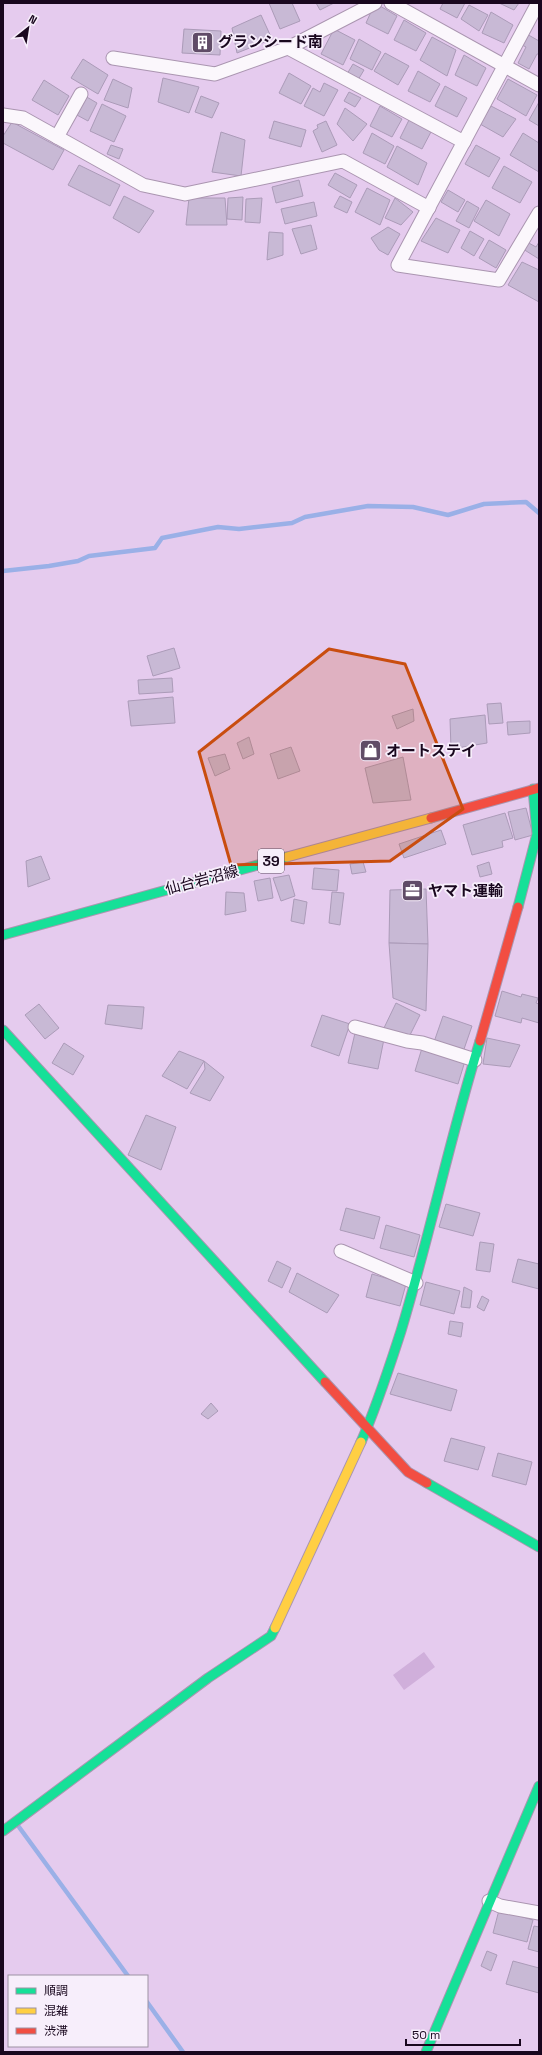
<svg xmlns="http://www.w3.org/2000/svg" width="542" height="2055" viewBox="0 0 542 2055" font-family="'Space Grotesk','Noto Sans JP',sans-serif">
  <style>
    .green { fill: #d0afdb }
    .lines { fill: none; stroke-linecap: round; stroke-linejoin: round }
    .stream { stroke: #9ab0e7; stroke-width: 4.5 }
    .building { fill: #c8b9d5; stroke: #ab9bb8 }
    .street-casing { stroke: #aa95b0; stroke-width: 15 }
    .fast-casing { stroke: #aa95b0; stroke-width: 11 }
    .slow-casing { stroke: #aa95b0; stroke-width: 11 }
    .jam-casing { stroke: #aa95b0; stroke-width: 11 }
    .street { stroke: #fbf7fc; stroke-width: 13 }
    .fast { stroke: #16e098; stroke-width: 9 }
    .slow { stroke: #ffcf43; stroke-width: 9 }
    .jam { stroke: #f24e42; stroke-width: 9 }
    .marked { fill: #c94d0f; fill-opacity: 0.2; stroke: #c94d0f; stroke-width: 3; stroke-linejoin: round }
    .labels { text-anchor: middle; stroke-width: 3.5; stroke-linejoin: round; paint-order: stroke }
    .shield { fill: #f7eefb; stroke: #5c4c60; stroke-width: 1 }
    .shield-label { font-size: 14px; font-weight: bold; fill: #19071e }
    .poi-label { font-size: 15px; font-weight: bold; fill: #19071e; stroke: #f7eefb; text-anchor: start }
    .street-label { font-size: 15px; fill: #19071e; stroke: #f7eefb }
  </style>
  <rect width="100%" height="100%" fill="#e5cbee"/>
  <!-- green -->
  <polygon class="green" points="424,1652 435,1667 404,1690 393,1675"/>
  <g class="lines">
    <!-- stream -->
    <g class="stream">
      <polyline points="3,571 49,566 78,561 89,556 155,548 162,538 218,527 239,529 292,523 305,517 368,506 413,507 448,515 484,504 526,502 539,513"/>
      <polyline points="19,1827 128,1976"/>
      <polyline points="147,2002 183,2052"/>
    </g>
  </g>
  <!-- building -->
  <g class="building">
    <polygon points="269,3 292,3 300,21 280,29"/>
    <polygon points="316,3 334,3 320,10"/>
    <polygon points="375,3 397,16 388,34 366,23"/>
    <polygon points="443,3 465,3 457,18 440,9"/>
    <polygon points="499,3 519,3 514,10"/>
    <polygon points="469,5 488,15 479,31 461,19"/>
    <polygon points="491,12 513,25 504,43 482,33"/>
    <polygon points="261,15 272,39 237,53 232,28"/>
    <polygon points="404,20 426,33 416,51 394,40"/>
    <polygon points="184,29 221,31 220,55 182,53"/>
    <polygon points="334,29 355,40 343,65 321,54"/>
    <polygon points="525,33 539,41 539,54 537,54 529,69 518,63 526,47 520,44"/>
    <polygon points="432,37 456,50 447,76 420,60"/>
    <polygon points="359,39 381,52 372,70 350,59"/>
    <polygon points="385,53 409,66 398,85 374,71"/>
    <polygon points="464,55 486,68 477,86 455,75"/>
    <polygon points="83,59 108,75 98,94 71,78"/>
    <polygon points="353,64 364,70 358,80 347,74"/>
    <polygon points="418,71 440,84 430,102 408,91"/>
    <polygon points="289,73 311,86 301,104 279,93"/>
    <polygon points="163,78 199,87 189,113 158,102"/>
    <polygon points="113,79 132,88 128,108 104,100"/>
    <polygon points="508,79 537,95 526,116 497,99"/>
    <polygon points="44,80 69,96 58,115 32,100"/>
    <polygon points="324,83 338,90 324,116 304,106 313,88 320,92"/>
    <polygon points="445,86 467,98 457,117 435,106"/>
    <polygon points="349,92 361,98 355,107 344,101"/>
    <polygon points="85,96 97,103 88,121 75,114"/>
    <polygon points="201,96 219,103 212,118 195,112"/>
    <polygon points="539,102 539,126 529,120"/>
    <polygon points="102,104 126,116 114,142 90,131"/>
    <polygon points="380,106 402,119 392,137 370,126"/>
    <polygon points="491,106 516,119 503,137 480,124"/>
    <polygon points="345,108 367,124 353,141 337,124"/>
    <polygon points="410,118 432,130 422,149 400,138"/>
    <polygon points="274,121 306,130 301,147 269,138"/>
    <polygon points="326,121 337,145 322,152 313,131 318,128 317,125"/>
    <polygon points="12,122 64,150 53,170 3,143 3,136"/>
    <polygon points="221,132 245,140 241,176 212,172"/>
    <polygon points="372,133 394,146 385,164 363,153"/>
    <polygon points="523,133 539,143 539,172 510,155"/>
    <polygon points="111,145 123,149 119,159 107,154"/>
    <polygon points="476,145 500,158 489,177 465,164"/>
    <polygon points="397,146 427,163 418,185 387,167"/>
    <polygon points="79,165 120,185 110,206 68,185"/>
    <polygon points="504,166 532,182 520,203 492,188"/>
    <polygon points="335,173 357,185 350,198 328,185"/>
    <polygon points="299,180 303,196 276,203 272,187"/>
    <polygon points="367,188 390,200 380,225 355,212"/>
    <polygon points="448,190 465,200 458,212 441,202"/>
    <polygon points="124,196 154,211 139,233 113,218"/>
    <polygon points="340,196 352,202 347,213 334,207"/>
    <polygon points="243,197 242,220 227,219 228,198"/>
    <polygon points="189,198 225,198 227,225 186,225"/>
    <polygon points="262,198 260,223 245,222 246,199"/>
    <polygon points="395,198 413,212 401,225 385,218"/>
    <polygon points="486,200 510,214 499,236 474,221"/>
    <polygon points="467,201 479,208 469,228 456,221"/>
    <polygon points="314,202 317,216 285,224 281,209"/>
    <polygon points="436,218 460,230 448,253 421,241"/>
    <polygon points="311,225 317,249 301,254 292,229"/>
    <polygon points="388,227 400,234 388,255 379,250 371,238"/>
    <polygon points="470,231 484,239 474,256 461,248"/>
    <polygon points="269,232 283,233 283,255 267,260"/>
    <polygon points="489,240 506,250 496,268 479,258"/>
    <polygon points="527,242 536,247 539,242 539,259 523,249"/>
    <polygon points="522,262 539,270 539,302 508,285"/>
    <polygon points="174,648 180,668 153,676 147,656"/>
    <polygon points="172,678 173,692 139,694 138,680"/>
    <polygon points="173,697 175,723 131,726 128,701"/>
    <polygon points="501,703 503,723 489,724 487,704"/>
    <polygon points="413,709 414,721 397,729 392,716"/>
    <polygon points="485,715 487,743 451,749 450,719"/>
    <polygon points="530,721 530,733 508,735 507,722"/>
    <polygon points="249,737 254,754 243,759 237,743"/>
    <polygon points="291,747 300,771 278,779 270,754"/>
    <polygon points="225,754 230,769 215,776 208,758"/>
    <polygon points="403,757 411,800 373,803 365,768"/>
    <polygon points="526,808 533,835 515,840 508,812"/>
    <polygon points="505,813 513,838 502,841 503,847 472,855 463,825"/>
    <polygon points="441,830 446,844 404,858 399,844"/>
    <polygon points="41,856 50,879 28,887 26,861"/>
    <polygon points="363,862 366,872 352,874 350,864"/>
    <polygon points="489,862 492,874 480,877 477,866"/>
    <polygon points="314,868 339,870 337,891 312,889"/>
    <polygon points="289,875 295,896 281,901 273,878"/>
    <polygon points="270,878 273,898 258,901 254,881"/>
    <polygon points="426,889 428,944 389,943 390,890"/>
    <polygon points="226,892 244,893 246,911 225,915"/>
    <polygon points="332,892 344,893 340,925 329,923"/>
    <polygon points="294,899 307,902 304,924 291,921"/>
    <polygon points="389,943 428,944 426,1011 393,998"/>
    <polygon points="502,991 521,997 522,994 538,998 536,1003 539,1004 539,1023 522,1018 521,1023 495,1016"/>
    <polygon points="396,1003 420,1015 407,1041 383,1030"/>
    <polygon points="39,1004 59,1028 45,1039 25,1015"/>
    <polygon points="108,1005 144,1007 142,1029 105,1024"/>
    <polygon points="322,1015 350,1024 339,1056 311,1046"/>
    <polygon points="443,1016 472,1026 463,1052 434,1042"/>
    <polygon points="355,1033 384,1039 378,1069 348,1063"/>
    <polygon points="487,1038 520,1045 510,1067 483,1064"/>
    <polygon points="64,1043 84,1056 73,1075 52,1063"/>
    <polygon points="422,1048 465,1061 458,1084 415,1071"/>
    <polygon points="179,1051 204,1061 187,1089 162,1076"/>
    <polygon points="204,1061 224,1077 210,1101 190,1093 205,1069"/>
    <polygon points="146,1115 176,1127 161,1170 128,1155"/>
    <polygon points="446,1204 480,1213 473,1236 439,1227"/>
    <polygon points="346,1208 380,1217 374,1239 340,1230"/>
    <polygon points="386,1225 420,1235 414,1257 380,1248"/>
    <polygon points="480,1242 494,1244 490,1272 476,1270"/>
    <polygon points="518,1259 539,1264 539,1289 512,1282"/>
    <polygon points="277,1261 291,1268 282,1288 268,1281"/>
    <polygon points="297,1273 339,1295 327,1313 289,1292"/>
    <polygon points="372,1274 406,1284 400,1306 366,1297"/>
    <polygon points="426,1282 460,1291 454,1314 420,1305"/>
    <polygon points="464,1287 472,1291 470,1308 461,1307"/>
    <polygon points="482,1296 489,1300 484,1311 477,1307"/>
    <polygon points="450,1321 463,1323 461,1337 448,1334"/>
    <polygon points="398,1373 457,1390 451,1411 390,1394"/>
    <polygon points="211,1403 218,1411 208,1419 201,1414"/>
    <polygon points="451,1438 485,1447 478,1470 444,1461"/>
    <polygon points="498,1453 532,1462 526,1485 492,1476"/>
    <polygon points="499,1910 533,1920 527,1942 493,1933"/>
    <polygon points="534,1926 539,1927 539,1952 528,1949"/>
    <polygon points="487,1951 497,1955 491,1971 481,1966"/>
    <polygon points="513,1961 539,1968 539,1993 506,1984"/>
  </g>
  <g class="lines">
    <defs>
      <g id="street">
        <polyline points="391,3 539,85"/>
        <polyline points="538,3 398,265 499,280 539,213"/>
        <polyline points="288,48 464,142"/>
        <polyline points="113,58 215,74 288,48 375,3"/>
        <polyline points="3,115 23,118 143,185 185,194 343,161 429,208"/>
        <polyline points="57,137 81,94"/>
        <polyline points="355,1027 407,1041 422,1043 475,1060"/>
        <polyline points="341,1251 416,1283"/>
        <polyline points="489,1901 500,1906 539,1913"/>
      </g>
      <g id="fast">
        <polyline points="518,907 537,834 533,789"/>
        <polyline points="3,935 287,857"/>
        <polyline points="3,1030 325,1382"/>
        <path d="M361 1442C377 1406 389 1368 401 1331 430 1235 450 1137 480 1041"/>
        <polyline points="427,1483 539,1547"/>
        <polyline points="3,1831 208,1678 271,1636 275,1628"/>
        <polyline points="426,2052 539,1786"/>
      </g>
      <g id="slow">
        <polyline points="287,857 431,818"/>
        <polyline points="275,1628 361,1442"/>
      </g>
      <g id="jam">
        <polyline points="431,818 539,788"/>
        <polyline points="480,1041 518,907"/>
        <polyline points="325,1382 408,1472 427,1483"/>
      </g>
    </defs>
    <!-- street casing -->
    <use href="#street" class="street-casing"/>
    <!-- fast casing -->
    <use href="#fast" class="fast-casing"/>
    <!-- slow casing -->
    <use href="#slow" class="slow-casing"/>
    <!-- jam casing -->
    <use href="#jam" class="jam-casing"/>
    <!-- street -->
    <use href="#street" class="street"/>
    <!-- fast -->
    <use href="#fast" class="fast"/>
    <!-- slow -->
    <use href="#slow" class="slow"/>
    <!-- jam -->
    <use href="#jam" class="jam"/>
  </g>
  <!-- marked area -->
  <path class="marked" d="M329 649 405 664 463 809 390 861 231 865 199 752Z"/>
  <!-- icons -->
  <defs>
    <symbol id="building-square" viewBox="-11 -11 22 22"><rect x="-9" y="-9" width="18" height="18" rx="4" fill="#604c67" stroke="#f7eefb"/><path d="M-4-6H4V6H1V3H-1V6H-4ZM-2.5-4.3h1.7v1.8h-1.7ZM.8-4.3h1.7v1.8H.8ZM-2.5-1h1.7V.8h-1.7ZM.8-1h1.7V.8H.8Z" fill="#fff"/></symbol>
    <symbol id="shop-square" viewBox="-11 -11 22 22"><rect x="-9" y="-9" width="18" height="18" rx="4" fill="#604c67" stroke="#f7eefb"/><path d="M-5-2.5h2.3a2.7 3.5 0 0 1 5.4 0H5L5.5 6h-11ZM-1.5-2.5h3a1.5 2.3 0 0 0-3 0Z" fill="#fff"/></symbol>
    <symbol id="office-square" viewBox="-11 -11 22 22"><rect x="-9" y="-9" width="18" height="18" rx="4" fill="#604c67" stroke="#f7eefb"/><path d="M-6-3h4V-5.5h4V-3h4V5H-6ZM-1-4.5V-3h2v-1.5ZM-6 0V1H6V0Z" fill="#fff"/></symbol>
  </defs>
  <g fill-rule="evenodd">
    <use href="#building-square" x="190" y="30" width="25" height="25"/>
    <use href="#shop-square" x="358" y="738" width="25" height="25"/>
    <use href="#office-square" x="400" y="878" width="25" height="25"/>
  </g>
  <g class="labels">
    <!-- shield labels -->
    <rect class="shield" x="258" y="849" width="26" height="24" rx="3"/>
    <g class="shield-label">
      <text x="271" y="866">39</text>
    </g>
    <!-- poi labels -->
    <g class="poi-label">
      <text x="218" y="47">グランシード南</text>
      <text x="386" y="756">オートステイ</text>
      <text x="428" y="896">ヤマト運輸</text>
    </g>
    <!-- street labels -->
    <g class="street-label">
      <text transform="translate(202 880) rotate(-15)" y="5">仙台岩沼線</text>
    </g>
  </g>
  <!-- border -->
  <rect width="542" height="2055" fill="none" stroke="#19071e" stroke-width="8"/>
  <!-- legend -->
  <rect x="8" y="1975" width="140" height="72" fill="#f7eefb" stroke="#9e92a3"/>
  <rect x="16" y="1988" width="20" height="6" fill="#16e098" stroke="#9e92a3"/>
  <text x="44" y="1995" font-size="12" fill="#19071e">順調</text>
  <rect x="16" y="2008" width="20" height="6" fill="#ffcf43" stroke="#9e92a3"/>
  <text x="44" y="2015" font-size="12" fill="#19071e">混雑</text>
  <rect x="16" y="2028" width="20" height="6" fill="#f24e42" stroke="#9e92a3"/>
  <text x="44" y="2035" font-size="12" fill="#19071e">渋滞</text>
  <!-- north arrow -->
  <g transform="translate(28 28) rotate(30)" stroke="#f7eefb" stroke-width="3" paint-order="stroke">
  <path d="M0-3L7 15L0 10L-7 15Z" fill="#19071e"/>
  <text y="-6" font-size="11" font-weight="bold" text-anchor="middle" fill="#19071e">N</text>
  </g>
  <!-- scale -->
  <path d="M406 2039v6h114v-6" fill="none" stroke="#19071e" stroke-width="2"/>
  <text x="412" y="2039" font-size="12" fill="#19071e" stroke="#f7eefb" stroke-width="3" paint-order="stroke">50 m</text>
</svg>
